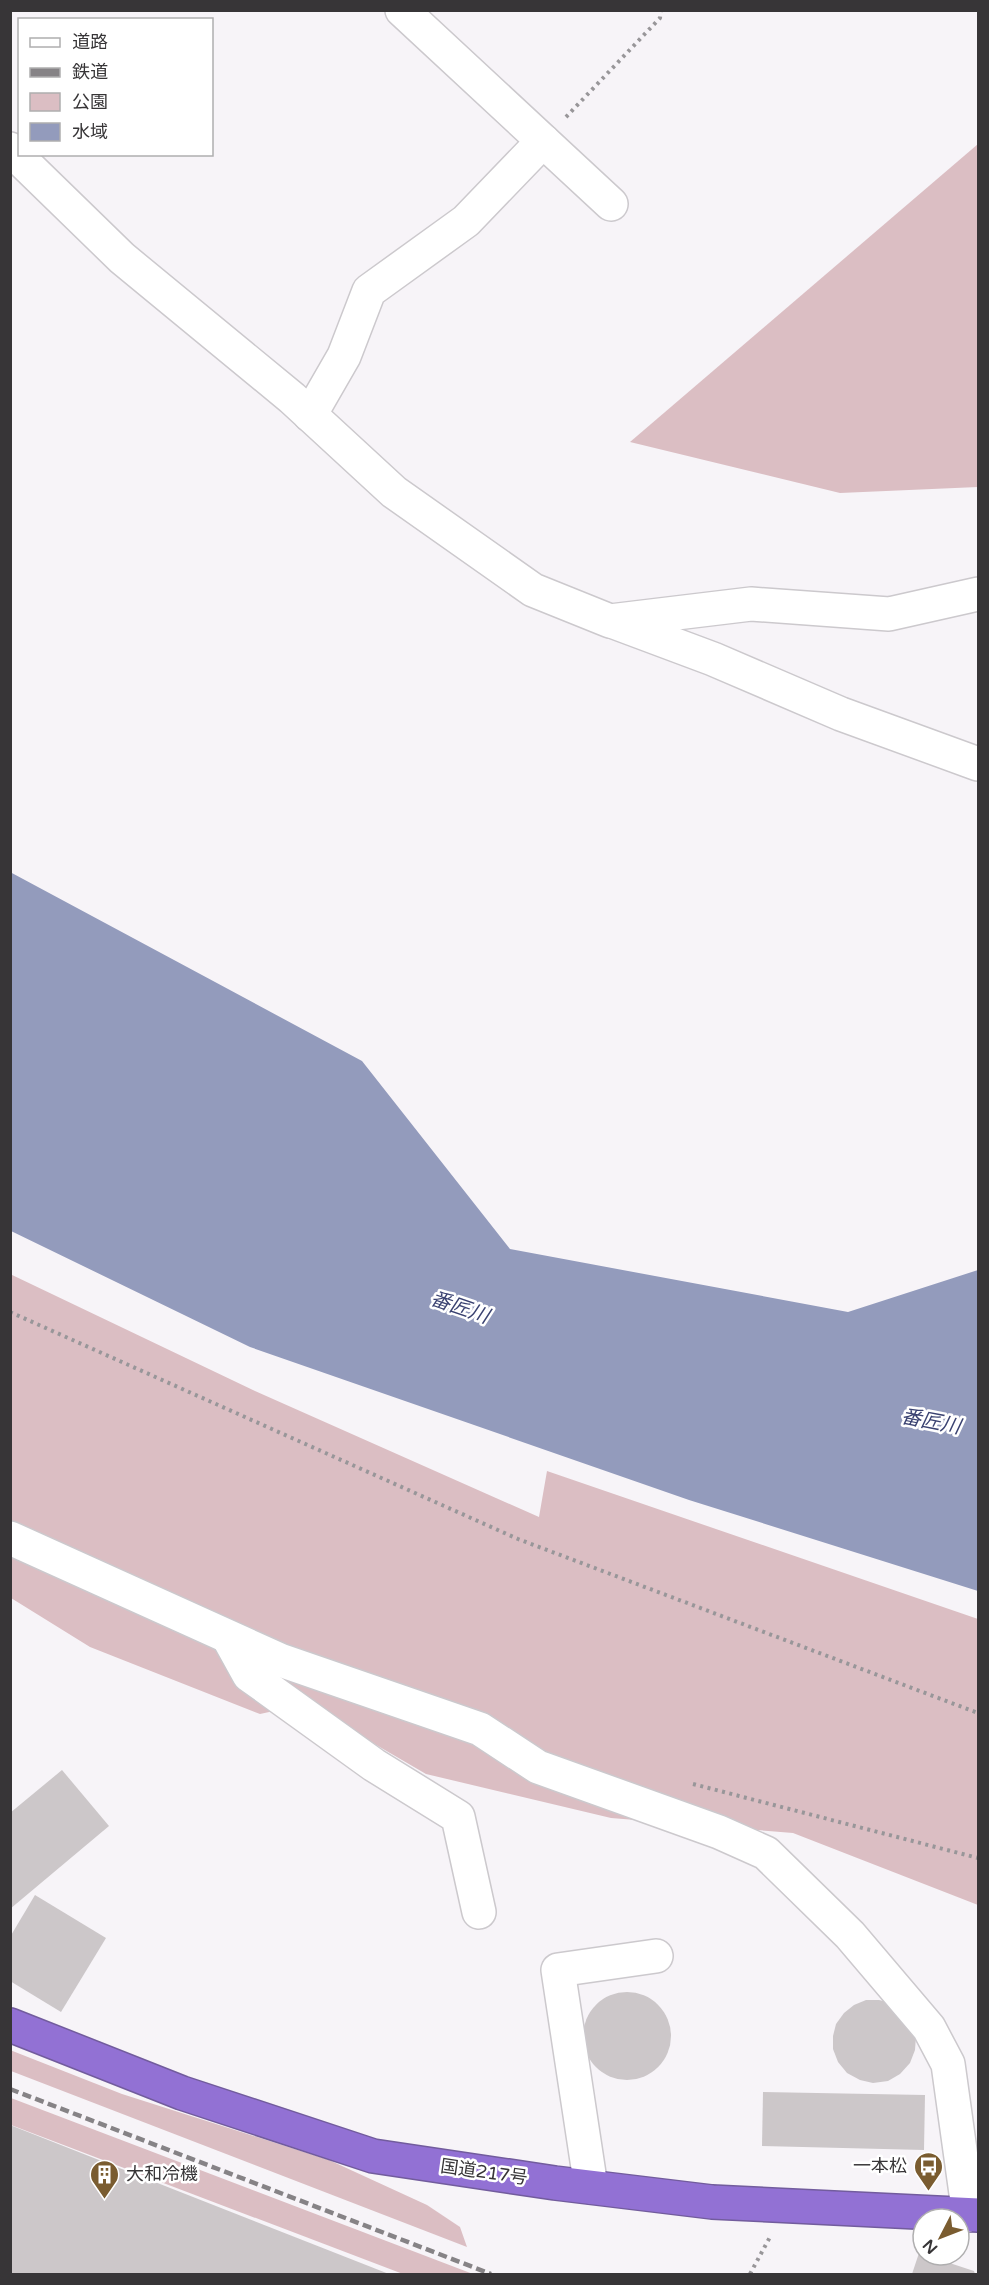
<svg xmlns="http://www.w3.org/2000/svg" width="989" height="2285" viewBox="0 0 989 2285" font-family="'Varela Round','Noto Sans JP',sans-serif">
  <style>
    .green { fill: #dbbec3 }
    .water { fill: #939bbc }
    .building { fill: #ccc7c9 }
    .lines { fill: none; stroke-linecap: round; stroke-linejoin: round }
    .minor-casing { stroke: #ccc9cd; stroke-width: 36 }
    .highway-casing { stroke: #725c9d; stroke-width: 36 }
    .path { stroke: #989699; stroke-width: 4; stroke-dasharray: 3 4.5; stroke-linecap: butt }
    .minor { stroke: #fff; stroke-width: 33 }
    .highway { stroke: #9271d4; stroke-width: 33 }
    .rail { stroke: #868386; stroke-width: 4.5; stroke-dasharray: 9 4.5; stroke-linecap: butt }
    .labels { text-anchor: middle; stroke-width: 5; stroke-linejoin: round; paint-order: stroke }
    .poi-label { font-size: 18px; fill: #373537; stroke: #fff; text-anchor: end }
    .street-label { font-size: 18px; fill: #373537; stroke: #fff }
    .water-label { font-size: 20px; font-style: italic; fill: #3a4271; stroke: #fff }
  </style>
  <rect width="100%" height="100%" fill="#f7f4f8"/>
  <!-- green -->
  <g class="green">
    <polygon points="978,144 978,487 840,493 630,442"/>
    <polygon points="10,1274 255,1391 539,1517 547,1471 978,1619 978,1905 793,1833 611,1818 426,1774 306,1704 260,1714 90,1647 11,1598"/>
    <polygon points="10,2050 122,2094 329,2160 427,2205 460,2227 467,2247 11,2071"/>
    <polygon points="10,2098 11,2098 473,2274 403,2274 11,2125"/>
  </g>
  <!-- water -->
  <polygon class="water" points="10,872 362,1061 510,1249 848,1312 978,1270 978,1591 689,1500 250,1347 11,1231"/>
  <!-- building -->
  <g class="building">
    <polygon points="62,1770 109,1826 10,1909 10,1813"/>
    <polygon points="35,1895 106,1938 61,2012 10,1981 10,1937"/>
    <circle cx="627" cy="2036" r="44"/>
    <polygon points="866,2000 879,2000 892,2003 916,2036 915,2050 910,2063 900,2074 888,2081 873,2083 860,2080 847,2073 838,2062 833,2049 833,2036 836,2024 844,2013 854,2005"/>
    <polygon points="763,2092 925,2095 924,2150 762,2146"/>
    <polygon points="10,2125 389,2274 10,2274"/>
    <polygon points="919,2253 974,2271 975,2274 912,2274"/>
  </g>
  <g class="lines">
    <defs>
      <g id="minor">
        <polyline points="402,10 611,204"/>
        <polyline points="10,149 122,258 292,398 394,492 533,590 610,621 751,604 889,614 978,594"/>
        <polyline points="310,415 344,356 369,291 466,221 543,141"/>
        <polyline points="614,622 713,659 841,714 978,764"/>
        <polyline points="10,1538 280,1660 480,1729 538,1767 719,1832 766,1853 850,1935 929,2028 948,2064 969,2215"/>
        <polyline points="228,1637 249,1675 374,1765 458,1817 479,1912"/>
        <polyline points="591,2187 558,1970 656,1956"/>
      </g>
      <polyline id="highway" points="10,2025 182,2093 373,2156 555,2183 712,2202 978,2215"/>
    </defs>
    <!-- minor casing -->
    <use href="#minor" class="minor-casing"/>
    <!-- highway casing -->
    <use href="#highway" class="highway-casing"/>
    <!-- path -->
    <g class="path">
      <polyline points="566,117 660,18 661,10"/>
      <polyline points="10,1312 518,1539 978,1713"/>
      <polyline points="693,1784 978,1858"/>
      <polyline points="750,2274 770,2237"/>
    </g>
    <!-- minor -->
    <use href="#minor" class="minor"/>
    <!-- highway -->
    <use href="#highway" class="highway"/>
    <!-- rail -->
    <polyline class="rail" points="10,2089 491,2274"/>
  </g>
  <!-- icons -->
  <defs>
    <symbol id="bus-pin" viewBox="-11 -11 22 30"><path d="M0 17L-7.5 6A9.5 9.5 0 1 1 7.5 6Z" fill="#7a5c30" stroke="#fff"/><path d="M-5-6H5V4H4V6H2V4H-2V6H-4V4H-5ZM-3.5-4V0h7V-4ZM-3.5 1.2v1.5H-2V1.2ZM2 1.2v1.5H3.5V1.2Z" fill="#fff"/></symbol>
    <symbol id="building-pin" viewBox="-11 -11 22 30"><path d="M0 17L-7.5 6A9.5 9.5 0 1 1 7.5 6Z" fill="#7a5c30" stroke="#fff"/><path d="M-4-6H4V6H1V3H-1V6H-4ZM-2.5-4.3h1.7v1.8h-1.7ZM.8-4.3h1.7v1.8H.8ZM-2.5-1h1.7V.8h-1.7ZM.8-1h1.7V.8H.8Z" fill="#fff"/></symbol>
  </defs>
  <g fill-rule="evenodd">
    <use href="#bus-pin" x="912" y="2150" width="33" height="45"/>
    <use href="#building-pin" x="88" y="2158" width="33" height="45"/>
  </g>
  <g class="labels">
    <!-- poi labels -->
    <g class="poi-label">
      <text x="907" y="2172">一本松</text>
      <text x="126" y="2180" text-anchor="start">大和冷機</text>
    </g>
    <!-- street labels -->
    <g class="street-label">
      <text transform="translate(484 2172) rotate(8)" y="6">国道217号</text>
    </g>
    <!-- water labels -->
    <g class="water-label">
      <text transform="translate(460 1307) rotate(19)" y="7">番匠川</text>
      <text transform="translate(931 1421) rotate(11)" y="7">番匠川</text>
    </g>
  </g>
  <!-- border -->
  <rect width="989" height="2285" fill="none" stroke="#373537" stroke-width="24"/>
  <!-- legend -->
  <rect x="18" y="18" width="195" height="138" fill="#ffffff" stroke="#afaeaf" stroke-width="1.5"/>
  <rect x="30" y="38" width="30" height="9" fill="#ffffff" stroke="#afaeaf" stroke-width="1.5"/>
  <text x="72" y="48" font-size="18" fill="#373537">道路</text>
  <rect x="30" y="68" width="30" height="9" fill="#868386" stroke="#afaeaf" stroke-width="1.5"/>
  <text x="72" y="78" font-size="18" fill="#373537">鉄道</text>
  <rect x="30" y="93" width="30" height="18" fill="#dbbec3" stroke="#afaeaf" stroke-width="1.5"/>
  <text x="72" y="108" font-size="18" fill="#373537">公園</text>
  <rect x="30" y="123" width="30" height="18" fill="#939bbc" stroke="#afaeaf" stroke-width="1.5"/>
  <text x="72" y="138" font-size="18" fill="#373537">水域</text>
  <!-- north arrow -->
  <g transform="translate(941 2237) rotate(228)"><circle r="28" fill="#ffffff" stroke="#afaeaf" stroke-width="1.5"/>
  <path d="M0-4.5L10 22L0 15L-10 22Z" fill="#7a5c30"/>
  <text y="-9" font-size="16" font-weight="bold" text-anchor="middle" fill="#373537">N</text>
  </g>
</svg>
